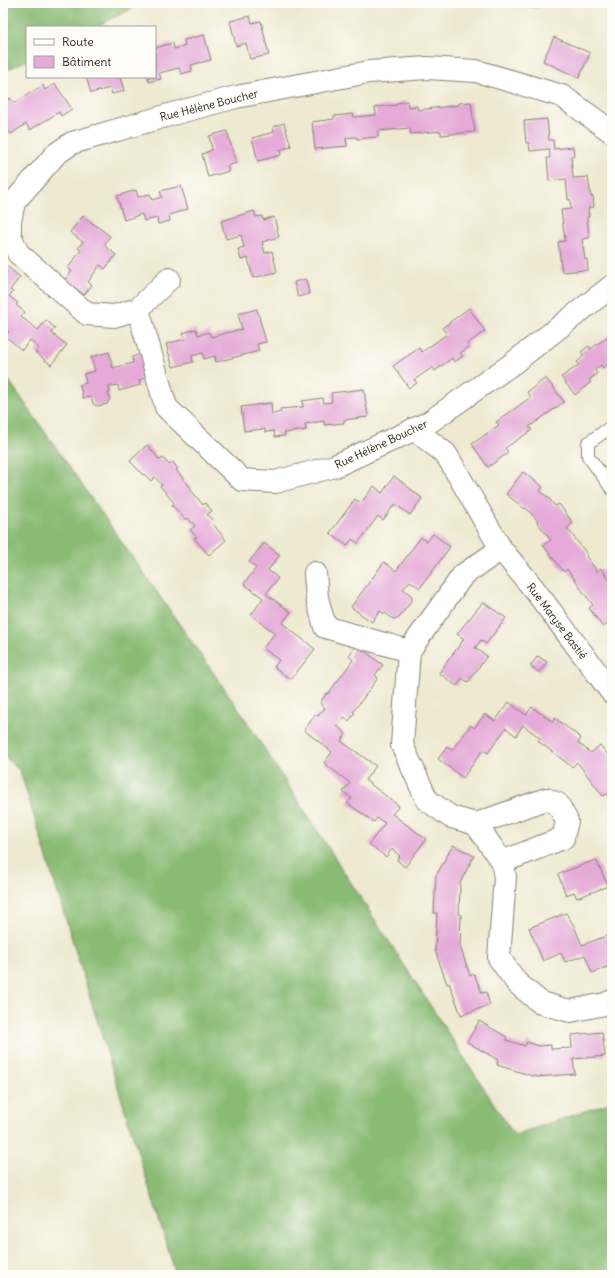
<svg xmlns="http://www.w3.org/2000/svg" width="615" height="1278" viewBox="0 0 615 1278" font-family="Delius,sans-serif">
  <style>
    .forest { fill: #8abb74; stroke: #536c48 }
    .building { fill: #e5aad8 }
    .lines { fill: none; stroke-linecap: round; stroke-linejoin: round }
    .service-casing { stroke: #858276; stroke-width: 14 }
    .minor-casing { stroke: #858276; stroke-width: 24 }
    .service { stroke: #fff; stroke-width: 12 }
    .minor { stroke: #fff; stroke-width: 22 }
    .labels { text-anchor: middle; stroke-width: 4; stroke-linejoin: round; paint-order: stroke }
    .street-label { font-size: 11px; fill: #1c1c1c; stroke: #fdfcf7 }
  </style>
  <rect width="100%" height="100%" fill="#fdfcf7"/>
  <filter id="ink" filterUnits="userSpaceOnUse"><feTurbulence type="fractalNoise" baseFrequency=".025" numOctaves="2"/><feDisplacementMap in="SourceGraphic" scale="8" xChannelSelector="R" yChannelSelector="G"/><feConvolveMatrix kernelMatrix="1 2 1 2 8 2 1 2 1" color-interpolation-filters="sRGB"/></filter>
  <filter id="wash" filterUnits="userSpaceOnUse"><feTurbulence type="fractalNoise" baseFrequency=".012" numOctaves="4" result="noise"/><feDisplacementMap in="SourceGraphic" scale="16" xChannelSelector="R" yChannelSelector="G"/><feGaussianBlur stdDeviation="0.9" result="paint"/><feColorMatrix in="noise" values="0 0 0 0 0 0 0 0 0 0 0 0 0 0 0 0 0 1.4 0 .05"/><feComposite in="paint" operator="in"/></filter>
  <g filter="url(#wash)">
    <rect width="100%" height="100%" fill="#eee9d0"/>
    <!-- forest -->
    <g class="forest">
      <polygon points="3,3 143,3 95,27 27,27 27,60 3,72"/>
      <polygon points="453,3 538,3 538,7"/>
      <polygon points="3,372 240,711 514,1135 612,1102 612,1275 176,1275 20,771 3,755"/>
    </g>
    <g id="blocks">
      <!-- building -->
      <g class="building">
        <polygon points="250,16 252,23 261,21 269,55 250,59 246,43 236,46 230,21"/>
        <polygon points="204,35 211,60 191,65 192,71 181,74 179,68 159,73 161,79 149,82 148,77 155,77 155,48 173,43 174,49 185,46 184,40"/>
        <polygon points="554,37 590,53 579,78 543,61"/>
        <polygon points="86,77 120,77 124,91 112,94 110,88 91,93"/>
        <polygon points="55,84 72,109 61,116 59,112 30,130 26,124 11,134 3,123 3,102 10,98 14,103 43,85 45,90"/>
        <polygon points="407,101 408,107 417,106 418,110 459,105 459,103 471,102 475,132 441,135 441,131 411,134 410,128 378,131 378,137 357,139 356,137 346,138 347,146 315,149 312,122 334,119 334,116 353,114 354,117 376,115 375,107 397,105 397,103"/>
        <polygon points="547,119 549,140 553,140 554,149 573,147 574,156 571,156 573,178 588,177 591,197 593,196 594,207 588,208 589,217 587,217 589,238 582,239 585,260 587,259 588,270 562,272 558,242 565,241 561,210 571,209 570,199 568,200 566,179 549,181 547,158 550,158 549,149 530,151 529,143 526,143 524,121"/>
        <polygon points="284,123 291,146 280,150 281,155 258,161 252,138 274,132 273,127"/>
        <polygon points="227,131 236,163 227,166 229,171 208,177 202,154 212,150 209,136"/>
        <polygon points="181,186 188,209 169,215 170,221 158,224 157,218 144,221 142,214 124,220 117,196 136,190 138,197 150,194 152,200 162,197 160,191"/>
        <polygon points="254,211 256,217 262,216 263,220 274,217 279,237 262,242 265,253 272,251 277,272 253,278 248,258 241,260 238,249 244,247 241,235 226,239 221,221"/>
        <polygon points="83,216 110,236 104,245 116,255 105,269 100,265 88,282 92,285 84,295 65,280 72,271 68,268 81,250 78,248 83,242 70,232"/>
        <polygon points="3,263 20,277 10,290 13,292 9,296 18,303 16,305 25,312 21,317 38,330 46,320 55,328 51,333 67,345 51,365 35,352 39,348 30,340 22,350 5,336 9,332 3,327"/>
        <polygon points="306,279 309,294 298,297 294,282"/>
        <polygon points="469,308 485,331 467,344 469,347 460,353 463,356 454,362 452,358 435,371 433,367 414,380 417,383 409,388 393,366 419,348 422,352 447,334 442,328"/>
        <polygon points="257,309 266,342 257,344 259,351 216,362 215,356 204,359 203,353 192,356 193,362 173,367 166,344 185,339 183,333 196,329 198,335 209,332 211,337 242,329 238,314"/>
        <polygon points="612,333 612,362 603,368 601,365 595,370 597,374 589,380 591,382 575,395 561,377 579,365 577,362 584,356 581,352 589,346 591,349"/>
        <polygon points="109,352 113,368 133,363 132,357 143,353 150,376 139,380 140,385 119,391 118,385 109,387 110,393 108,393 110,399 107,404 97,406 93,404 92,399 90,397 83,398 80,385 86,383 84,374 95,371 91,357"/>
        <polygon points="546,378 564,402 529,427 532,430 505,448 508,453 488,467 472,444 499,425 496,422 531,397 527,392"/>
        <polygon points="364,389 368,417 344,420 344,423 335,424 324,425 324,421 305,424 306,430 284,433 285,436 275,437 274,431 265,432 265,429 244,431 241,407 271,403 272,414 281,412 280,409 303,407 302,401 323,398 324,403 332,402 331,393"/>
        <polygon points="147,445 160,460 163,458 169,465 173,462 178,469 176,470 191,488 190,489 203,505 205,503 212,511 207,515 214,521 212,523 226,540 209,555 194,538 197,537 190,530 195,526 188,518 186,520 172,505 174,503 160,486 162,485 155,477 151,481 144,474 143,475 130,461"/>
        <polygon points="523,472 543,487 540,491 548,497 555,506 559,504 573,523 567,528 588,555 586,556 597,571 601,568 612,584 612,631 607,624 603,627 589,608 593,605 578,585 579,585 567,569 564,572 543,545 551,540 537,522 538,521 526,508 525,509 506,494"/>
        <polygon points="394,476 422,498 410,515 395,504 383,520 378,516 358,543 352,539 347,546 330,533 355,499 361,503 374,486 382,493"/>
        <polygon points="433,534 450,547 420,588 410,581 403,589 411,595 412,600 399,618 393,619 385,613 384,614 380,611 372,622 351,607 384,562 396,571 421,537 427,542"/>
        <polygon points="264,543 280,555 268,570 278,578 266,594 291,612 282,623 315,649 292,678 289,678 274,667 279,660 263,648 275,633 251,615 263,598 244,584 256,568 249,562"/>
        <polygon points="483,602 506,618 486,644 481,640 475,648 487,656 468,682 462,678 457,686 439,673 464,639 457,634"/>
        <polygon points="356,645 383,665 375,675 378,678 353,712 355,713 349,721 344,717 337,726 346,734 341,741 376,766 365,780 399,806 392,814 426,839 405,867 397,860 400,856 392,849 386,857 369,844 385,823 377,818 374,822 347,803 352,798 343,792 350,783 324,763 332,752 304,730 316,714 318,716 325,708 321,705 321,701 327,693 328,694 353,660 349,656"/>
        <polygon points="538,656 547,662 539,672 530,666"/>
        <polygon points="509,702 526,715 532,707 553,722 555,718 581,738 578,743 591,753 600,745 612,760 612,798 610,793 603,796 577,762 572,767 538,741 540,738 523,725 516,736 506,728 488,753 483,750 463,778 438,759 447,747 452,750 471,725 474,728 485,714 495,721"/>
        <polygon points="453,845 474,856 460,883 459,914 461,915 460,946 470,976 474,974 482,993 486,992 490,1005 461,1015 449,983 447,984 435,950 437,913 434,913 436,876"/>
        <polygon points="596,860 608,886 577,898 574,892 566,895 558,874"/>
        <polygon points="566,913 574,926 582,945 612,934 612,965 592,973 585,955 565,962 561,953 543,961 529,928"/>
        <polygon points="479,1021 507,1037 506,1040 525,1046 527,1042 539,1046 551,1045 551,1049 572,1048 571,1035 602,1032 605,1056 573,1059 575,1074 536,1077 497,1065 498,1060 467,1042"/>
      </g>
    </g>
  </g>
  <g filter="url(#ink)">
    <use href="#blocks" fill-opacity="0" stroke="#858276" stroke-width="1"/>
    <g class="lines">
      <defs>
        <polyline id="service" points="612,426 588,443 588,456 612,489"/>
        <g id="minor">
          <polyline points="612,132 562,96 476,71 427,68 369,72 236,97 176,113 72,143 56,154 14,202 10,221 10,235 18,253 87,314 114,316 138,309 166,407 242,480 275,482 335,466 428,423 512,364 612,286"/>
          <polyline points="138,309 169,279"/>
          <polyline points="414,429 446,454 501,549 534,589 612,693"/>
          <polyline points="501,549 463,575 409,651 402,745 427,800 451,817 476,824 502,862 505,877 499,958 517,983 541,1003 570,1011 605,1004 612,1001"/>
          <polyline points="315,573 317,598 325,627 409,651"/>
          <polyline points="476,824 546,799 558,804 567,821 563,838 502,862"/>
        </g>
      </defs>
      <!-- service casing -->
      <use href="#service" class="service-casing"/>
      <!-- minor casing -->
      <use href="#minor" class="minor-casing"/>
      <!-- service -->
      <use href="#service" class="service"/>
      <!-- minor -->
      <use href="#minor" class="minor"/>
    </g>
  </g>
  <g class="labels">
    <!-- street labels -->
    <g class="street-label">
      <text transform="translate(209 105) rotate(-14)" y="4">Rue Hélène Boucher</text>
      <text transform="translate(381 444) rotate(-25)" y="4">Rue Hélène Boucher</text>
      <text transform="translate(557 621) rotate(53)" y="4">Rue Maryse Bastié</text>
    </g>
  </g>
  <!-- margin -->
  <rect width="615" height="1278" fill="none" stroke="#fdfcf7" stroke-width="16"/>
  <!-- legend -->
  <rect x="26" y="26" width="130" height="52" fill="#fdfcf7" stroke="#a3a29f"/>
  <rect x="34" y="39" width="20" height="6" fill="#ffffff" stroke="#a3a29f"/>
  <text x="62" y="46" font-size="12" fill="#1c1c1c">Route</text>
  <rect x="34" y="56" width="20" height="12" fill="#e5aad8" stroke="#a3a29f"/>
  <text x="62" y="66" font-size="12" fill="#1c1c1c">Bâtiment</text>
</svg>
